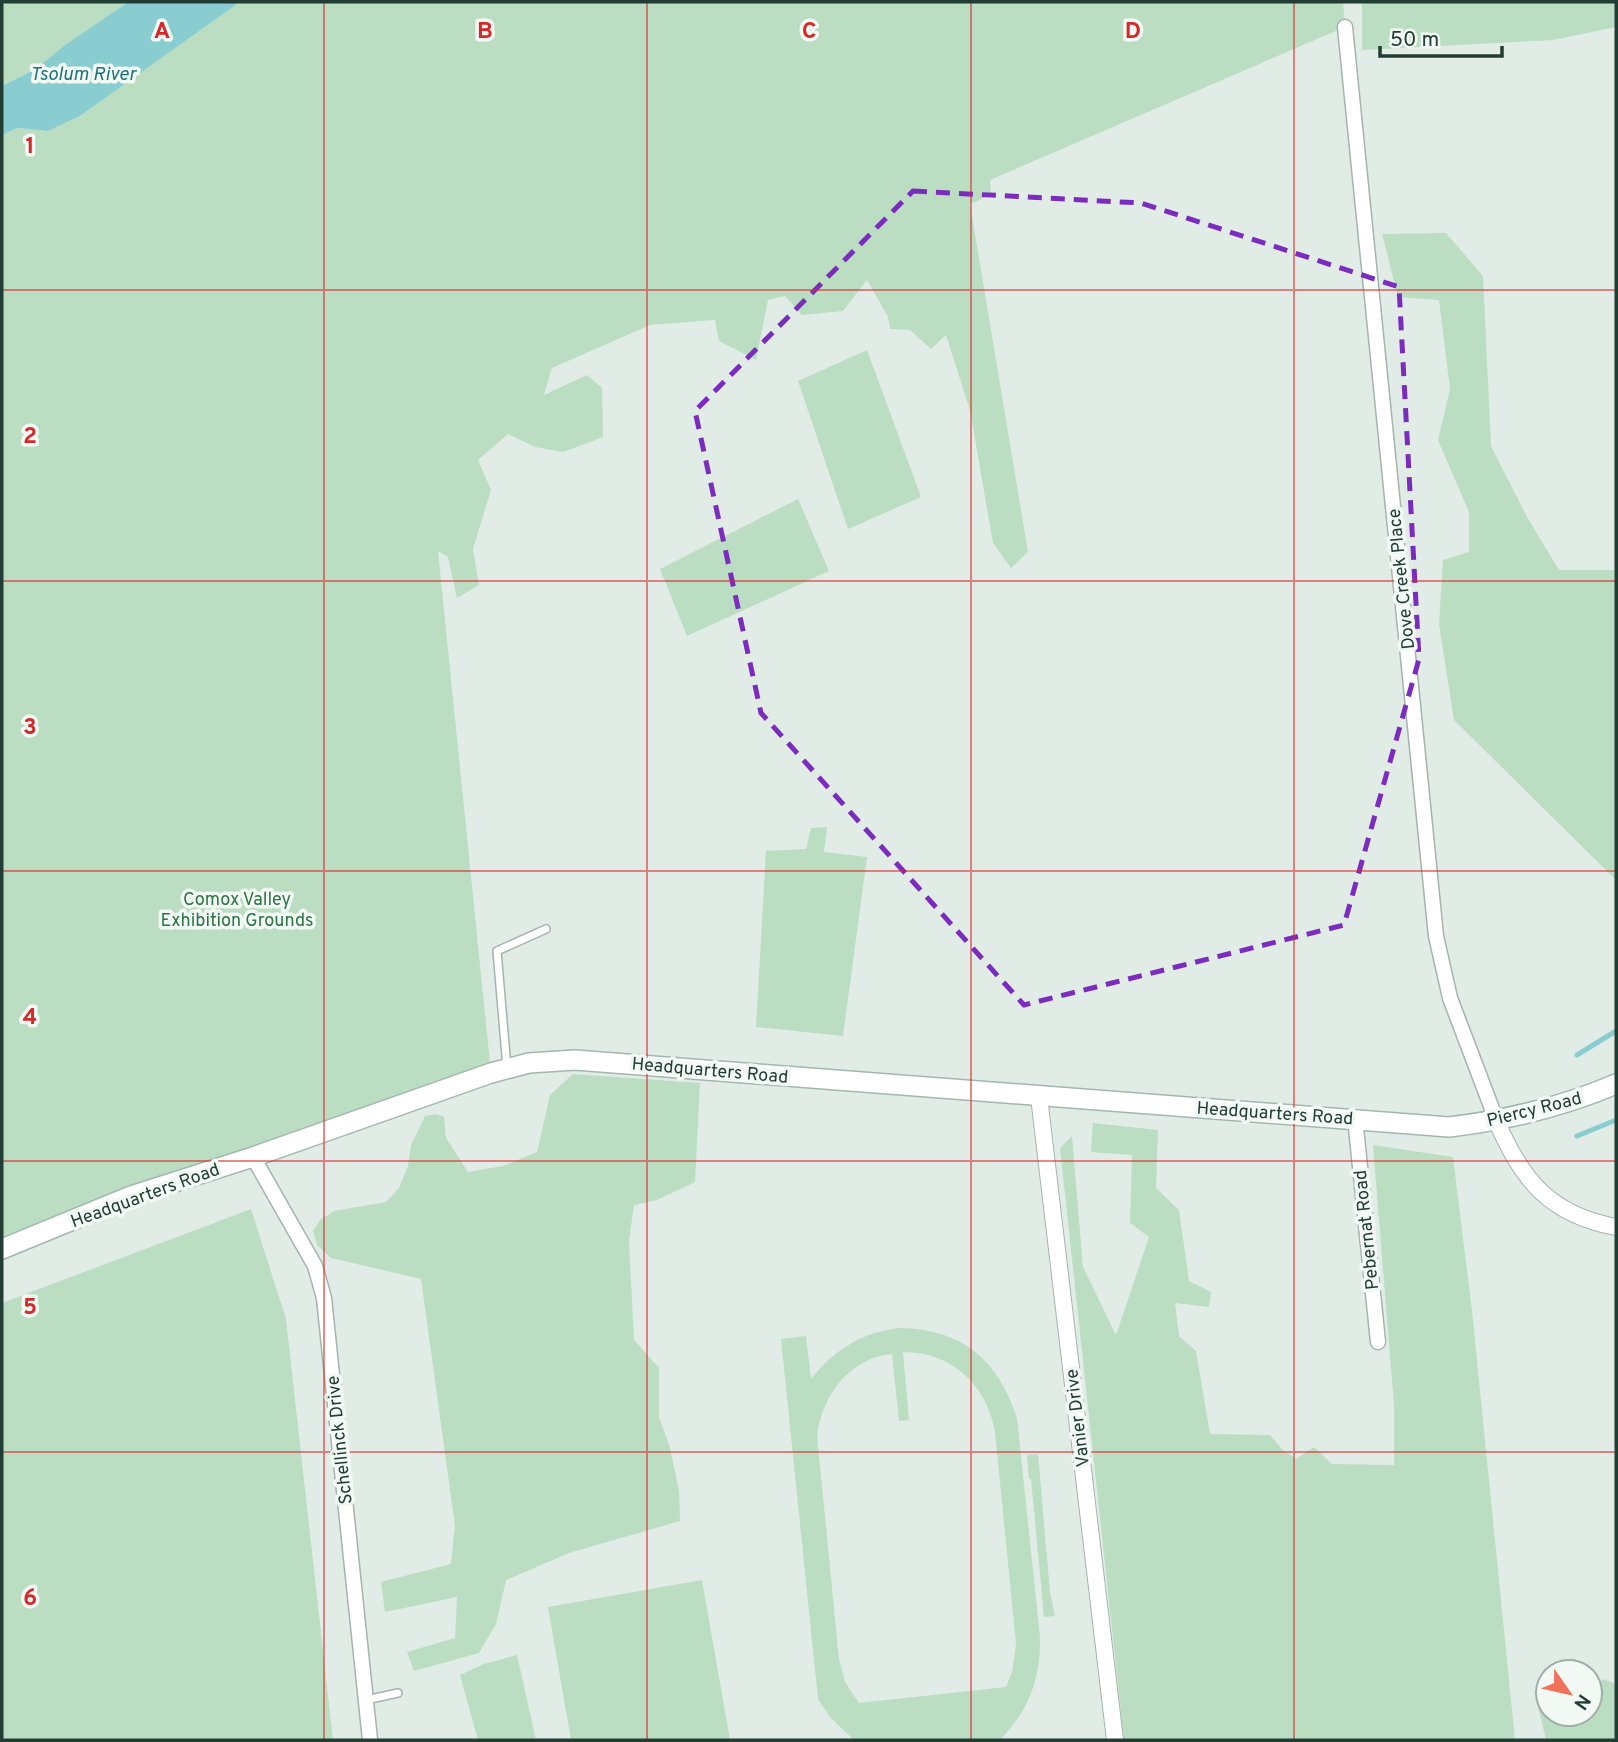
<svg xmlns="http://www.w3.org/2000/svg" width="1618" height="1742" viewBox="0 0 1618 1742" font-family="Overpass,sans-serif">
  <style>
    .green { fill: #bbddc1; fill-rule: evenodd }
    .water { fill: #8acdd1 }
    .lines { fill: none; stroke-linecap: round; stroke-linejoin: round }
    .stream { stroke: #8acdd1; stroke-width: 5 }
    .service-casing { stroke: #a5b4ad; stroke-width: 10 }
    .minor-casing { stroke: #a5b4ad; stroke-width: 17 }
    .tertiary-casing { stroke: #a5b4ad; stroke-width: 18 }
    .secondary-casing { stroke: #a0b8ad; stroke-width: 22 }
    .service { stroke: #fff; stroke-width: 7 }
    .minor { stroke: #fff; stroke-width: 14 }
    .tertiary { stroke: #fff; stroke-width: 16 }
    .secondary { stroke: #fff; stroke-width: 19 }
    .marked { fill: none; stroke: #7b2cbf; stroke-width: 5; stroke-dasharray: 14 9; stroke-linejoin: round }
    .grid { fill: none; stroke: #d62828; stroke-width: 2; stroke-opacity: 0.55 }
    .labels { text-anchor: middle; stroke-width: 7; stroke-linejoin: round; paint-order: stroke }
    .street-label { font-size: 18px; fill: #223d33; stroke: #f2f9f5 }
    .park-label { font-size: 18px; fill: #2c7441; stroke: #f2f9f5 }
    .water-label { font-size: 19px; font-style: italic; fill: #1c7279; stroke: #f2f9f5 }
    .grid-label { font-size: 23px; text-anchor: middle; font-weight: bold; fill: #d62828; stroke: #f2f9f5; stroke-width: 7; stroke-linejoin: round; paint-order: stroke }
  </style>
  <rect width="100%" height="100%" fill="#e2ece7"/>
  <!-- green -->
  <g class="green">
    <polygon points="2,2 128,2 65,45 34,70 2,86"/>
    <polygon points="240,2 1343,2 1345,27 990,180 991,195 970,204 1028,552 1011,568 993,543 970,410 946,335 931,349 910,330 890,329 888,317 867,280 843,311 802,315 785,296 768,300 756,360 719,341 715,320 650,325 552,368 544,395 587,375 602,388 603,437 563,452 535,447 508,434 478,460 491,490 473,549 479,585 457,598 448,557 438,551 491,1073 2,1249 2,135 17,128 48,131 80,116"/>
    <polygon points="1362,2 1616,2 1616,27 1553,40 1362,50"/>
    <polygon points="1446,233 1483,276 1491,446 1527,517 1559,570 1616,570 1616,880 1454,720 1439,624 1443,560 1469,552 1469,512 1438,440 1450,389 1439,300 1398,297 1382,234"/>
    <polygon points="867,350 921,497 848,529 798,381"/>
    <polygon points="798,499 829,571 687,636 660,569"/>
    <polygon points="827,827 824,852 867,857 843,1036 756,1027 766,851 806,849 811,828"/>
    <polygon points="573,1074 700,1083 695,1182 657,1200 634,1205 629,1241 634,1340 659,1368 659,1417 670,1448 679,1491 680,1521 569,1553 506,1580 496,1624 479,1653 414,1671 407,1652 455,1638 457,1597 385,1612 381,1582 451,1564 455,1526 421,1279 331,1258 317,1245 313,1231 320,1220 334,1211 386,1202 399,1188 408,1166 411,1145 425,1116 436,1114 444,1117 446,1138 468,1172 503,1166 537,1152 550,1095"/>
    <polygon points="1093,1123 1158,1130 1156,1188 1179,1210 1189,1281 1211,1292 1209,1307 1175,1303 1179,1336 1196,1351 1210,1434 1270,1435 1282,1449 1296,1459 1314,1447 1332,1464 1394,1465 1394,1406 1373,1145 1453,1157 1472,1311 1515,1740 1124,1740 1060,1148 1072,1136 1083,1267 1116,1335 1149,1237 1130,1223 1132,1155 1091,1152"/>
    <polygon points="251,1209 286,1319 333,1740 2,1740 2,1303"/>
    <path d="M900 1328C963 1329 998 1360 1017 1418L1040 1637C1041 1679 1029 1710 1000 1740H854L830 1717 818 1699 781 1339 806 1336 811 1379C834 1350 862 1332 900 1328ZM903 1352C952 1352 987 1385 995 1432L1016 1644 1012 1672 1006 1687 859 1703 845 1682 839 1659 817 1436C822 1396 849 1358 892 1354L899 1421 909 1420Z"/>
    <polygon points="1038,1454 1050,1592 1055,1616 1044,1617 1031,1479 1029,1479 1027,1455"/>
    <polygon points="702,1580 730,1740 571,1740 548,1607"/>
    <polygon points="517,1655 536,1740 478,1740 460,1675 484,1664"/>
    <polygon points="1603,1679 1616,1684 1616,1740 1546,1740 1538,1706 1548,1705 1548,1714 1590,1714 1590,1699"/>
  </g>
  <!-- water -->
  <polygon class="water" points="128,2 240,2 80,116 48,131 17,128 2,135 2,86 34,70 65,45"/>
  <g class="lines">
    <!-- stream -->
    <g class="stream">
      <polyline points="1577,1055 1616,1031"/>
      <polyline points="1577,1136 1616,1120"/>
    </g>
    <defs>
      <g id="service">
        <polyline points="507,1068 497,951 546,929"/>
        <polyline points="366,1700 398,1693"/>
      </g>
      <g id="minor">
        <polyline points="1345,27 1436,936 1450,998 1497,1122"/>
        <polyline points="1355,1118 1378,1342"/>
        <polyline points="253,1157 315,1266 324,1298 370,1740"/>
      </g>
      <g id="tertiary">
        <polyline points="1039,1097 1115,1740"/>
        <path d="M1497 1122C1522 1181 1551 1215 1616 1227"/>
      </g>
      <path id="secondary" d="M2 1249 131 1196 253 1157 491 1073 529 1063 575 1060 1449 1127C1508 1120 1562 1107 1616 1084"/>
    </defs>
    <!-- service casing -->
    <use href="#service" class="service-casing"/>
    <!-- minor casing -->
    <use href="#minor" class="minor-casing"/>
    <!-- tertiary casing -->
    <use href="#tertiary" class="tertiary-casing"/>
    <!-- secondary casing -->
    <use href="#secondary" class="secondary-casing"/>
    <!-- service -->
    <use href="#service" class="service"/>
    <!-- minor -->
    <use href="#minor" class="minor"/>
    <!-- tertiary -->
    <use href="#tertiary" class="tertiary"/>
    <!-- secondary -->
    <use href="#secondary" class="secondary"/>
  </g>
  <!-- marked area -->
  <path class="marked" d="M913 191 1141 203 1399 287 1419 659 1344 925 1024 1005 761 713 695 411Z"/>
  <!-- grid -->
  <path class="grid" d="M324 2V1740M647 2V1740M971 2V1740M1294 2V1740M2 290H1616M2 581H1616M2 871H1616M2 1161H1616M2 1452H1616"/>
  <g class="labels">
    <!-- street labels -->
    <g class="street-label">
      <text transform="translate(1401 579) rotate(-96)" y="6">Dove Creek Place</text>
      <text transform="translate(710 1070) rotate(5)" y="6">Headquarters Road</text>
      <text transform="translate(1534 1109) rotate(-14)" y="6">Piercy Road</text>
      <text transform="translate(1275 1113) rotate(4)" y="6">Headquarters Road</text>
      <text transform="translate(145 1195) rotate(-20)" y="6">Headquarters Road</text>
      <text transform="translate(1366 1230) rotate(-96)" y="6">Pebernat Road</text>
      <text transform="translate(1077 1418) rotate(-97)" y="6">Vanier Drive</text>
      <text transform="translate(339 1440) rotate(-96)" y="6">Schellinck Drive</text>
    </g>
    <!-- park labels -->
    <g class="park-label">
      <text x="237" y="905">Comox Valley<tspan x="237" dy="21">Exhibition Grounds</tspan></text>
    </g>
    <!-- water labels -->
    <g class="water-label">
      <text x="83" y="80">Tsolum River</text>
    </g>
  </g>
  <g class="grid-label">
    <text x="162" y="38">A</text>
    <text x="485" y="38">B</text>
    <text x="809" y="38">C</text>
    <text x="1133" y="38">D</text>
    <text x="30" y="153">1</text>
    <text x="30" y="443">2</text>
    <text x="30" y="734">3</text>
    <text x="30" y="1024">4</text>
    <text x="30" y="1314">5</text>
    <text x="30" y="1605">6</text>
  </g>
  <!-- border -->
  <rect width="1618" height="1742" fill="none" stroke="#223d33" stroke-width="7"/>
  <!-- north arrow -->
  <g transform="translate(1569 1693) rotate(124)"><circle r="33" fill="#f2f9f5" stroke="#9faea7" stroke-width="2"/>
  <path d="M0-5L12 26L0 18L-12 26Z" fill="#f2715a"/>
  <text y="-10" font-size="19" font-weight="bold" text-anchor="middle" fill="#223d33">N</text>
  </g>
  <!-- scale -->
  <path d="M1380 46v10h122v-10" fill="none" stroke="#223d33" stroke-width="3.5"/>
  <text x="1390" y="46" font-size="21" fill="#223d33" stroke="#f2f9f5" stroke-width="5" paint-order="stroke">50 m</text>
</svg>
